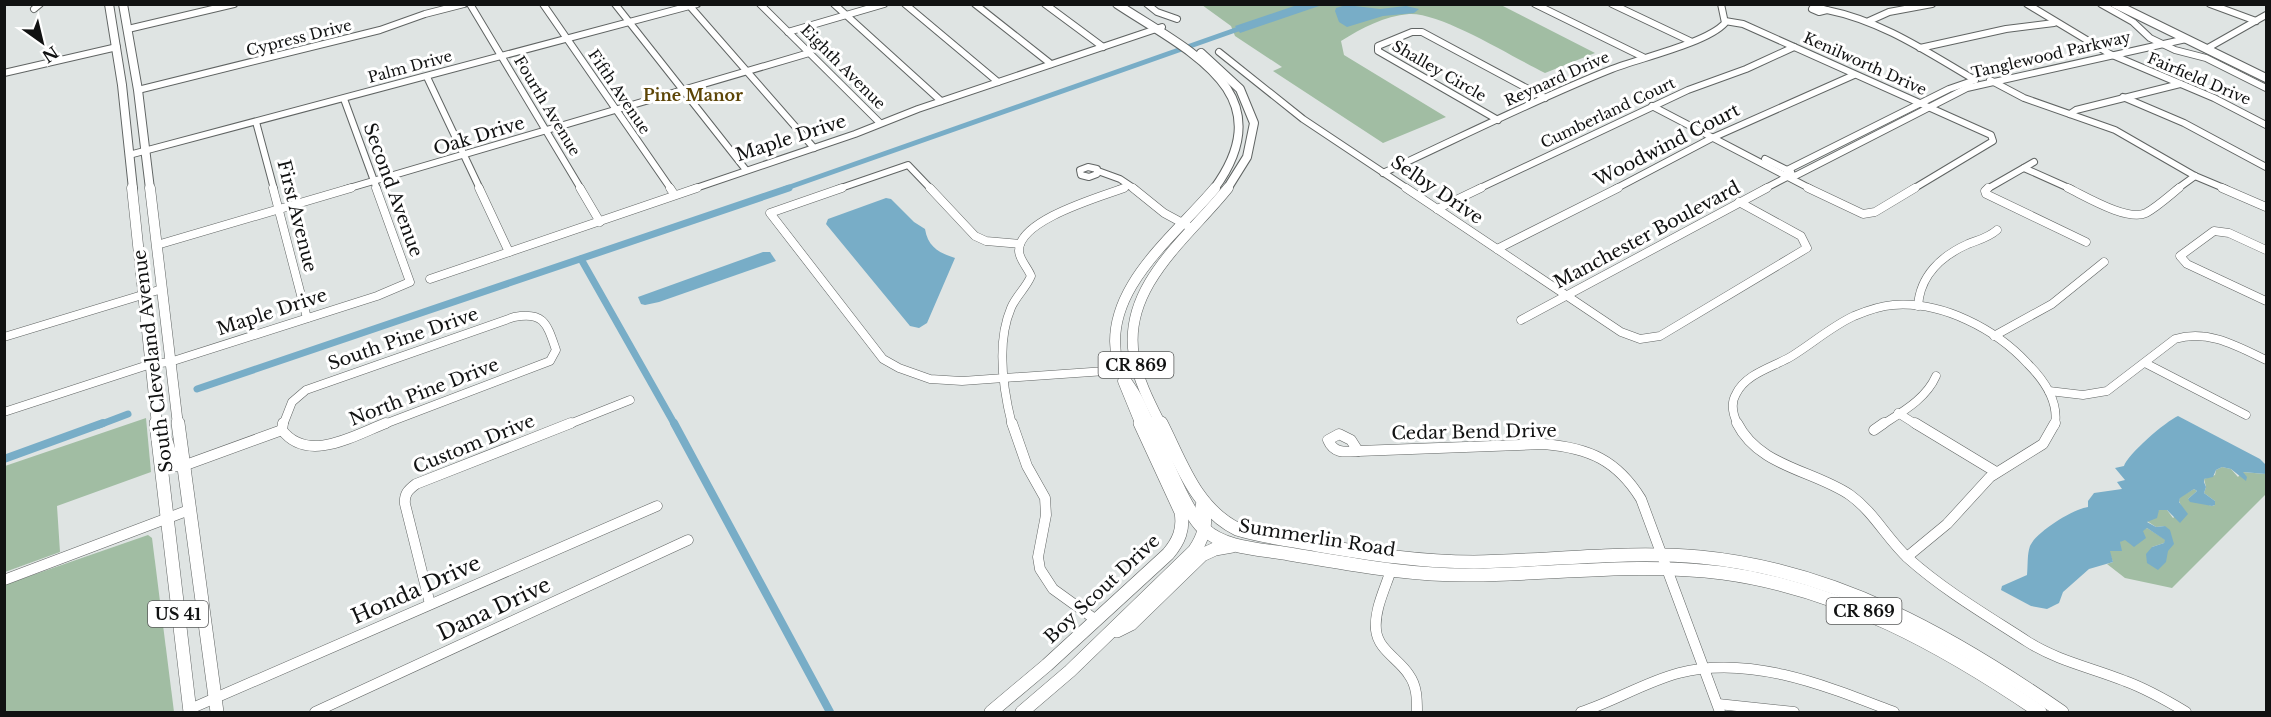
<svg xmlns="http://www.w3.org/2000/svg" width="2271" height="717" viewBox="0 0 2271 717" font-family="'Libre Baskerville',serif">
  <style>
    .green { fill: #a1bda3 }
    .water { fill: #78adc7 }
    .lines { fill: none; stroke-linecap: round; stroke-linejoin: round }
    .canal-far2 { stroke: #78adc7; stroke-width: 5 }
    .canal-far1 { stroke: #78adc7; stroke-width: 7 }
    .canal { stroke: #78adc7; stroke-width: 8 }
    .minor-far2-casing { stroke: #606463; stroke-width: 8 }
    .minor-far1-casing { stroke: #606463; stroke-width: 9 }
    .minor-casing { stroke: #606463; stroke-width: 11 }
    .major-far2-casing { stroke: #606463; stroke-width: 10 }
    .major-far1-casing { stroke: #606463; stroke-width: 11 }
    .major-casing { stroke: #606463; stroke-width: 14 }
    .minor-far2 { stroke: #fff; stroke-width: 6 }
    .minor-far1 { stroke: #fff; stroke-width: 8 }
    .minor { stroke: #fff; stroke-width: 10 }
    .major-far2 { stroke: #fff; stroke-width: 8 }
    .major-far1 { stroke: #fff; stroke-width: 10 }
    .major { stroke: #fff; stroke-width: 13 }
    .labels { text-anchor: middle; stroke-width: 6; stroke-linejoin: round; paint-order: stroke }
    .far-street-label { font-size: 15px; fill: #111212; stroke: #fff }
    .far-neighbourhood-label { font-size: 16px; font-weight: bold; fill: #5d4506; stroke: #fff }
    .shield { fill: #fff; stroke: #585959; stroke-width: 1.5 }
    .shield-label { font-size: 16px; font-weight: bold; fill: #111212 }
    .street-label { font-size: 18px; fill: #111212; stroke: #fff }
    .near-street-label { font-size: 21px; fill: #111212; stroke: #fff }
  </style>
  <rect width="100%" height="100%" fill="#dfe4e3"/>
  <!-- green -->
  <g class="green">
    <path d="M1202 5H1501L1595 53 1545 73C1514 58 1441 12 1409 14 1384 16 1362 28 1341 41L1344 55 1446 117 1383 143 1273 71 1282 67 1235 36 1231 26Z"/>
    <polygon points="146,418 151,472 57,506 60,552 5,572 5,466"/>
    <polygon points="2222,467 2231,469 2238,477 2242,472 2266,474 2266,494 2172,588 2125,578 2107,564 2113,562 2109,551 2119,542 2147,528 2166,540 2164,543 2152,547 2168,551 2165,526 2156,527 2147,521 2159,510 2167,510 2173,518 2183,510 2179,501 2180,497 2194,489 2197,491 2188,499 2212,506 2215,505 2215,501 2204,493 2206,487 2204,479 2215,475 2216,470"/>
    <polygon points="148,535 152,538 174,712 5,712 4,585"/>
  </g>
  <!-- water -->
  <g class="water">
    <polygon points="1297,5 1322,5 1240,33 1235,26"/>
    <polygon points="1346,5 1380,9 1406,6 1419,9 1414,13 1383,16 1347,27 1339,22 1335,11 1336,8"/>
    <path d="M886 198 891 199 914 222 925 229C928 247 939 253 955 258L927 323 919 328 910 326 826 224 828 219Z"/>
    <polygon points="763,252 770,252 776,261 659,302 645,305 641,304 638,297"/>
    <path d="M2178 416 2260 459 2266 465V474L2243 472 2247 477 2246 481 2231 469 2222 467 2216 470 2213 477 2204 479V482L2206 487 2204 493 2215 501V505L2212 506 2190 502 2188 499 2197 491 2194 489 2180 498 2179 502 2188 514 2180 523 2167 510H2159L2157 518 2147 522 2156 527 2165 526 2170 530 2174 544 2168 551 2166 562 2158 570 2147 563 2146 554 2152 547 2164 543 2165 540 2147 528 2143 531 2146 538 2134 547 2125 540 2120 542 2122 551H2110L2113 562 2089 569 2063 592 2059 603 2047 609 2031 606 2001 590 2002 586 2027 575C2028 566 2027 554 2030 546 2036 532 2073 509 2088 507V501L2094 493 2122 489 2117 482 2125 480 2115 468 2124 466C2127 455 2166 421 2178 416Z"/>
  </g>
  <g class="lines">
    <!-- canal-far2 -->
    <polyline class="canal-far2" points="784,189 1244,27"/>
    <!-- canal-far1 -->
    <g class="canal-far1">
      <polyline points="581,259 675,425"/>
      <polyline points="197,389 789,188"/>
      <polyline points="99,425 128,414"/>
    </g>
    <!-- canal -->
    <g class="canal">
      <polyline points="674,423 830,712"/>
      <polyline points="4,459 103,423"/>
    </g>
    <defs>
      <g id="minor-far2">
        <polyline points="470,4 581,189"/>
        <polyline points="543,4 671,189"/>
        <polyline points="615,4 746,170"/>
        <polyline points="688,4 814,148"/>
        <polyline points="760,4 880,123"/>
        <polyline points="834,4 941,101"/>
        <polyline points="905,4 998,82"/>
        <polyline points="975,4 1051,64"/>
        <polyline points="1045,4 1103,47"/>
        <polyline points="1147,4 1157,12 1177,19"/>
        <polyline points="1535,4 1643,57"/>
        <polyline points="1612,4 1690,41"/>
        <polyline points="2027,4 2110,54 2214,98 2266,125"/>
        <polyline points="2101,4 2133,22 2150,38 2175,50 2206,58 2266,88"/>
        <polyline points="2210,4 2256,21"/>
        <polygon points="1814,6 1827,10 1819,12 1812,9"/>
        <polyline points="34,9 40,4"/>
        <path d="M1827 10C1882 21 1927 52 1975 80"/>
        <polyline points="1725,21 1743,24 1991,135 1993,141 1913,189"/>
        <polyline points="1869,21 1889,12 1932,4"/>
        <polyline points="128,29 234,4"/>
        <polyline points="788,32 884,4"/>
        <polyline points="1920,48 2006,29 2054,23"/>
        <polyline points="2206,49 2266,15"/>
        <polyline points="1219,52 1303,119 1408,189"/>
        <polyline points="4,73 117,47"/>
        <polyline points="427,77 480,189"/>
        <polyline points="1990,80 2024,98 2115,130 2195,176 2226,189"/>
        <polyline points="138,90 380,30 425,14 464,4"/>
        <polyline points="2123,97 2184,123 2266,167"/>
        <polyline points="344,99 377,189"/>
        <polyline points="1652,106 1811,189"/>
        <polyline points="2070,114 2076,110 2180,84"/>
        <polyline points="1498,120 1378,51 1378,46 1412,32 1422,32 1545,98"/>
        <polyline points="256,122 274,189"/>
        <polyline points="129,155 697,4"/>
        <polyline points="1765,159 1791,172"/>
        <polygon points="1088,167 1097,169 1097,174 1089,177 1081,175 1080,170"/>
        <polyline points="2024,168 2071,189"/>
        <polyline points="1098,171 1120,179 1135,189"/>
        <path d="M1383 173C1459 138 1534 100 1612 69 1640 58 1707 43 1725 23L1721 4"/>
        <polyline points="1787,177 1787,170 1949,89 1975,80"/>
        <polyline points="346,189 809,53"/>
        <polyline points="693,189 855,134 918,109 1162,27"/>
        <polyline points="838,189 908,165 931,189"/>
        <polyline points="1120,189 1129,186"/>
        <polyline points="1478,189 1688,90 1746,69 1794,47"/>
        <polyline points="1615,189 1712,138 1854,75"/>
        <polyline points="1764,189 1787,177 1797,175 1967,88 2186,39"/>
        <polyline points="1987,189 2034,162"/>
        <polyline points="2177,189 2195,176"/>
      </g>
      <g id="minor-far1">
        <polyline points="273,188 307,318"/>
        <polyline points="479,188 509,252"/>
        <polyline points="580,188 600,222"/>
        <polyline points="670,188 674,194"/>
        <polyline points="842,188 770,213 883,359 899,368 930,379 962,381 1120,370"/>
        <polyline points="930,188 975,236 986,241 1020,244"/>
        <polyline points="1133,188 1164,213 1188,226"/>
        <polyline points="1406,188 1621,332 1640,339 1660,336 1807,248 1801,236 1739,202"/>
        <polyline points="1808,188 1863,214 1875,212 1915,188"/>
        <polyline points="1988,188 1985,191 1986,194 2086,242"/>
        <path d="M2068 188C2085 196 2128 222 2146 213 2157 207 2169 196 2179 188"/>
        <polyline points="2222,188 2266,207"/>
        <polyline points="1437,209 1481,188"/>
        <polyline points="157,245 351,188"/>
        <polyline points="1497,249 1618,188"/>
        <polyline points="2266,250 2229,233 2214,231 2180,256 2187,264 2266,301"/>
        <polyline points="430,279 697,188"/>
        <path d="M1918 306C1920 276 1941 256 1968 244 1978 240 1988 238 1997 230"/>
        <polyline points="1521,320 1767,188"/>
        <polyline points="1994,336 2052,304 2104,262"/>
        <polyline points="4,337 162,289"/>
        <polyline points="2145,363 2246,415"/>
        <path d="M2049 391 2083 395 2107 391 2175 339C2208 329 2237 346 2266 360"/>
        <polyline points="4,412 151,364 170,362 377,296 410,282 376,188"/>
        <polyline points="1898,413 1917,425"/>
        <path d="M283 425 292 402 306 390 514 317C544 311 547 324 556 350L550 361 382 425"/>
        <polyline points="567,425 630,400"/>
        <path d="M1012 425C1003 389 996 343 1011 308 1016 296 1026 288 1031 276 1028 268 1019 259 1019 251 1018 220 1100 197 1124 188"/>
        <path d="M1738 425C1733 415 1730 404 1736 394 1746 373 1774 367 1792 356 1813 343 1832 326 1854 316 1866 311 1880 306 1893 305 1942 301 1996 329 2028 364 2044 380 2059 401 2055 425"/>
        <path d="M1882 425C1902 412 1926 399 1936 376"/>
      </g>
      <g id="minor">
        <path d="M283 423 282 430C308 464 355 435 386 423"/>
        <polyline points="1012,423 1027,466 1045,498 1046,515 1038,557 1040,569 1053,589 1096,620"/>
        <path d="M1737 423C1759 467 1813 470 1850 495 1874 512 1887 539 1909 559 1945 591 1988 616 2028 642 2058 661 2093 668 2125 681 2147 689 2166 700 2186 712"/>
        <polyline points="1915,423 1996,472"/>
        <polyline points="1874,430 1884,423"/>
        <path d="M1339 434 1351 440 1358 451C1345 452 1334 454 1328 440Z"/>
        <path d="M1358 451 1544 444C1589 448 1617 460 1641 499L1720 712"/>
        <polyline points="183,466 282,430"/>
        <polyline points="1907,557 1947,524 1990,477 2043,444 2055,423"/>
        <path d="M1391 570C1385 589 1374 610 1376 630 1378 650 1399 659 1409 675 1417 686 1417 699 1417 712"/>
        <polyline points="4,580 189,510"/>
        <path d="M430 604 405 504C404 494 408 490 416 484L571 423"/>
        <polyline points="1718,704 1794,712"/>
        <polyline points="190,709 657,506"/>
        <polyline points="315,712 688,540"/>
        <path d="M1581 712C1615 701 1645 682 1679 673 1750 654 1829 687 1894 712"/>
      </g>
      <g id="major-far2">
        <polyline points="109,4 122,85 133,189"/>
        <polyline points="123,4 138,90 150,189"/>
        <path d="M1117 4C1188 51 1285 92 1214 189"/>
        <polyline points="2115,4 2266,78"/>
        <polyline points="1201,53 1240,89 1254,123 1247,157 1227,189"/>
      </g>
      <g id="major-far1">
        <polyline points="132,188 157,425"/>
        <polyline points="150,188 178,425"/>
        <polyline points="1123,381 1141,425"/>
        <path d="M1150 425C1145 415 1141 405 1136 396 1130 385 1121 376 1118 364 1099 292 1174 237 1215 188"/>
        <path d="M1161 425C1150 403 1138 380 1134 356 1122 286 1189 237 1228 188"/>
      </g>
      <g id="major">
        <polyline points="156,423 190,712"/>
        <polyline points="178,423 217,712"/>
        <path d="M1149 423C1161 449 1185 512 1204 529 1225 549 1262 549 1289 554 1350 564 1411 576 1473 575 1556 574 1640 562 1723 573 1840 589 1943 646 2040 712"/>
        <path d="M1161 423C1181 462 1195 508 1237 529 1263 537 1290 540 1317 545 1369 554 1421 562 1474 562 1549 561 1625 550 1700 557 1836 570 1952 636 2062 712"/>
        <polyline points="158,439 166,441 173,464 183,466"/>
        <polyline points="1117,631 1131,624 1202,555 1215,549 1232,546"/>
        <path d="M991 712 1047 665 1168 554C1179 541 1184 529 1181 512L1140 423"/>
        <path d="M1022 712 1070 671 1194 551C1204 537 1208 523 1202 506"/>
      </g>
    </defs>
    <!-- minor-far2 casing -->
    <use href="#minor-far2" class="minor-far2-casing"/>
    <!-- minor-far1 casing -->
    <use href="#minor-far1" class="minor-far1-casing"/>
    <!-- minor casing -->
    <use href="#minor" class="minor-casing"/>
    <!-- major-far2 casing -->
    <use href="#major-far2" class="major-far2-casing"/>
    <!-- major-far1 casing -->
    <use href="#major-far1" class="major-far1-casing"/>
    <!-- major casing -->
    <use href="#major" class="major-casing"/>
    <!-- minor-far2 -->
    <use href="#minor-far2" class="minor-far2"/>
    <!-- minor-far1 -->
    <use href="#minor-far1" class="minor-far1"/>
    <!-- minor -->
    <use href="#minor" class="minor"/>
    <!-- major-far2 -->
    <use href="#major-far2" class="major-far2"/>
    <!-- major-far1 -->
    <use href="#major-far1" class="major-far1"/>
    <!-- major -->
    <use href="#major" class="major"/>
  </g>
  <g class="labels">
    <!-- far-street labels -->
    <g class="far-street-label">
      <text transform="translate(299 38) rotate(-14)" y="5">Cypress Drive</text>
      <text transform="translate(2051 55) rotate(-13)" y="5">Tanglewood Parkway</text>
      <text transform="translate(1865 64) rotate(24)" y="5">Kenilworth Drive</text>
      <text transform="translate(410 67) rotate(-15)" y="5">Palm Drive</text>
      <text transform="translate(843 67) rotate(45)" y="5">Eighth Avenue</text>
      <text transform="translate(1439 71) rotate(30)" y="5">Shalley Circle</text>
      <text transform="translate(1557 79) rotate(-24)" y="5">Reynard Drive</text>
      <text transform="translate(2199 79) rotate(23)" y="5">Fairfield Drive</text>
      <text transform="translate(619 92) rotate(56)" y="5">Fifth Avenue</text>
      <text transform="translate(547 106) rotate(59)" y="5">Fourth Avenue</text>
      <text transform="translate(1608 113) rotate(-25)" y="5">Cumberland Court</text>
    </g>
    <!-- far-neighbourhood labels -->
    <g class="far-neighbourhood-label">
      <text x="693" y="101">Pine Manor</text>
    </g>
    <!-- shield labels -->
    <g class="shield">
      <rect x="1098.5" y="352" width="75" height="26" rx="4.5"/>
      <rect x="1826.5" y="598" width="75" height="26" rx="4.5"/>
      <rect x="148" y="601" width="60" height="26" rx="4.5"/>
    </g>
    <g class="shield-label">
      <text x="1136" y="371">CR 869</text>
      <text x="1864" y="617">CR 869</text>
      <text x="178" y="620">US 41</text>
    </g>
    <!-- street labels -->
    <g class="street-label">
      <text transform="translate(479 136) rotate(-17)" y="6">Oak Drive</text>
      <text transform="translate(791 138) rotate(-18)" y="6">Maple Drive</text>
      <text transform="translate(1667 145) rotate(-27)" y="6">Woodwind Court</text>
      <text transform="translate(393 190) rotate(70)" y="6">Second Avenue</text>
      <text transform="translate(1437 190) rotate(34)" y="6">Selby Drive</text>
      <text transform="translate(297 216) rotate(76)" y="6">First Avenue</text>
      <text transform="translate(1647 235) rotate(-28)" y="6">Manchester Boulevard</text>
      <text transform="translate(272 312) rotate(-18)" y="6">Maple Drive</text>
      <text transform="translate(403 339) rotate(-19)" y="6">South Pine Drive</text>
      <text transform="translate(153 361) rotate(-97)" y="6">South Cleveland Avenue</text>
      <text transform="translate(424 392) rotate(-21)" y="6">North Pine Drive</text>
      <text transform="translate(1474 432) rotate(-1)" y="6">Cedar Bend Drive</text>
      <text transform="translate(474 444) rotate(-22)" y="6">Custom Drive</text>
      <text transform="translate(1317 538) rotate(9)" y="6">Summerlin Road</text>
      <text transform="translate(1102 589) rotate(-43)" y="6">Boy Scout Drive</text>
    </g>
    <!-- near-street labels -->
    <g class="near-street-label">
      <text transform="translate(416 590) rotate(-24)" y="7">Honda Drive</text>
      <text transform="translate(494 609) rotate(-25)" y="7">Dana Drive</text>
    </g>
  </g>
  <!-- border -->
  <rect width="2271" height="717" fill="none" stroke="#111212" stroke-width="12"/>
  <!-- north arrow -->
  <g transform="translate(42 42) rotate(146)" stroke="#ffffff" stroke-width="4.5" paint-order="stroke">
  <path d="M0-4.5L10 22L0 15L-10 22Z" fill="#111212"/>
  <text y="-9" font-size="16" font-weight="bold" text-anchor="middle" fill="#111212">N</text>
  </g>
</svg>
